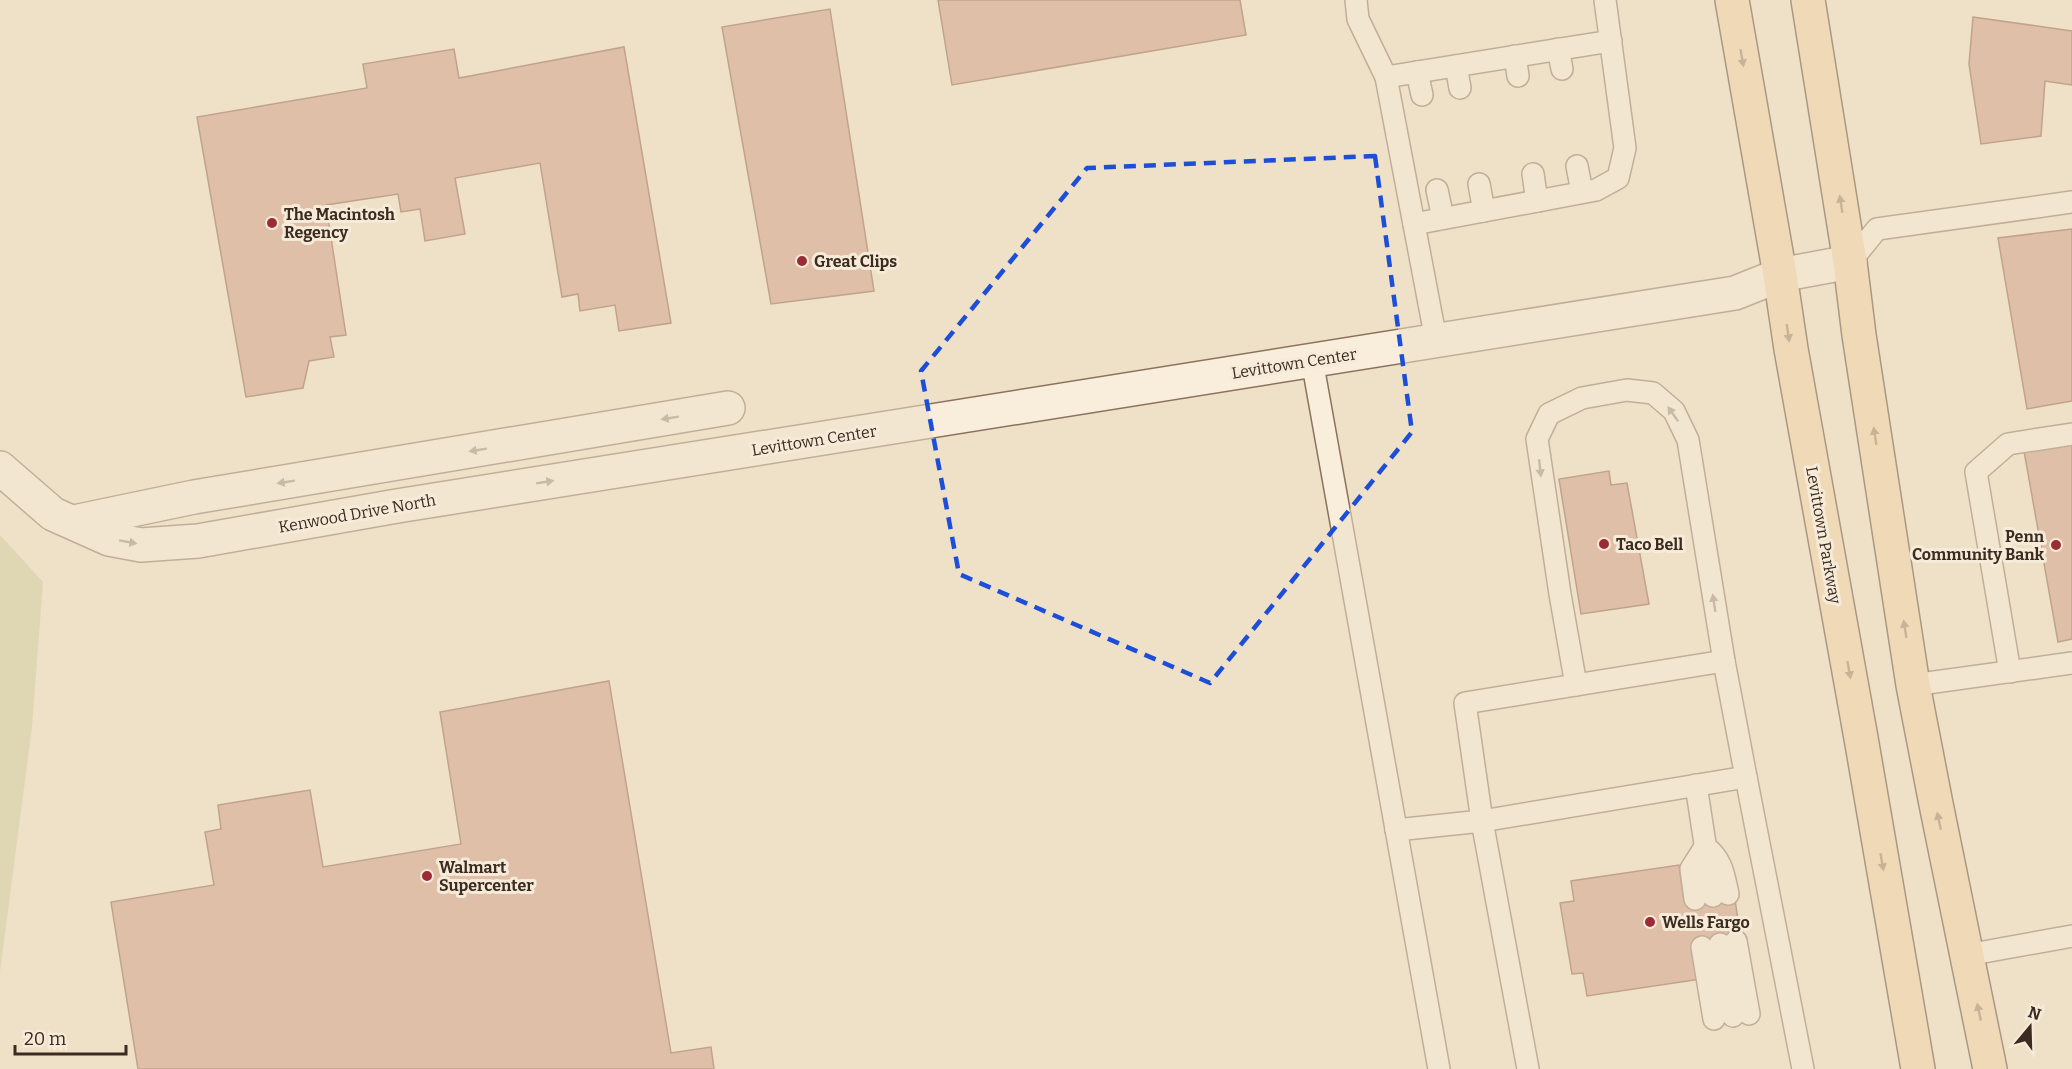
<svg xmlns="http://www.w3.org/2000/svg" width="2072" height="1069" viewBox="0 0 2072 1069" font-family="Bitter,serif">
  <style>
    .green { fill: #cccd9b }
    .building { fill: #cd987e; stroke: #8a5942; stroke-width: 1.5 }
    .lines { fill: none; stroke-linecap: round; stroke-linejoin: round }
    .lane-casing { stroke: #8b725d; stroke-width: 24 }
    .street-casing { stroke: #8b725d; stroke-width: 36 }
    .primary-casing { stroke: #594031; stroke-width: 36 }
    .lane { stroke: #f9eedc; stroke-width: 21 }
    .street { stroke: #f9eedc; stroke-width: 33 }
    .primary { stroke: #f1d1a1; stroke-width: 33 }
    .oneway { fill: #967e60 }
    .oneway2 { fill: #9a8c7e }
    .marked { fill: none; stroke: #1d4ed8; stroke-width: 4.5; stroke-dasharray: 12 8; stroke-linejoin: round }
    .poi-dot { fill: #9a2c36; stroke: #f6ebd8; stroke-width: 2 }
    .labels { text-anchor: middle; stroke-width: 6; stroke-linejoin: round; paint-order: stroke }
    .poi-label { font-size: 16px; font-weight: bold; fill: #3b2b20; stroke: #f6ebd8; text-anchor: start }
    .street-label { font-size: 16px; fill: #3b2b20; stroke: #f6ebd8 }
  </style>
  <rect width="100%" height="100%" fill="#efe0c8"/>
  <!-- green -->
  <polygon class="green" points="0,535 43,582 32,727 0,972"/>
  <!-- building -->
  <g class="building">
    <polygon points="938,0 1240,0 1246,35 952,85"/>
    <polygon points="830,9 874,291 771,304 722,27"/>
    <polygon points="1973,17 2072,31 2072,85 2045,81 2041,136 1981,144 1969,64"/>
    <polygon points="624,47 671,323 619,331 615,305 580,311 578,294 562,297 540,163 455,178 465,234 425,241 420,209 401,212 398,194 326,205 346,335 330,337 334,357 309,361 303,388 246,397 197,117 367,88 363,64 454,49 459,78"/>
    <polygon points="2072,229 2072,401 2027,409 1998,238"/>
    <polygon points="2072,443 2072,639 2058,642 2024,451"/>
    <polygon points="1609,471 1611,485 1627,483 1649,604 1581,614 1559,479"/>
    <polygon points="609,681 671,1053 711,1047 714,1069 138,1069 111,902 214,885 205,832 221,829 218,805 310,790 323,867 461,844 440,712"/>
    <polygon points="1679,865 1684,901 1734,893 1741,940 1701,979 1587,996 1583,973 1572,974 1560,903 1574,901 1571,881"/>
  </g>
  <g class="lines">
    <defs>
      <g id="lane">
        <polyline points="1356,0 1358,19 1386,77 1436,340"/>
        <polyline points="1558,49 1562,69"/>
        <polyline points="1515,56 1518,76"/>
        <polyline points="1456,66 1460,88"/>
        <polyline points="1417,72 1422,95"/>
        <polyline points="1386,77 1611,41"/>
        <polyline points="1577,166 1582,192"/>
        <polyline points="1533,174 1537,201"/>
        <polyline points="1479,184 1484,211"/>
        <polyline points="1437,190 1443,218"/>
        <polyline points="1414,224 1596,190 1618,178 1625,148 1605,0"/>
        <polyline points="1850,262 1877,229 2072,202"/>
        <polyline points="1312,360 1439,1069"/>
        <polyline points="2010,672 1976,472 2008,444 2072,434"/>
        <polyline points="1576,685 1560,594 1537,439 1549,414 1582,398 1627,390 1653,393 1674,411 1688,440 1724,661"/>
        <polyline points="1913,685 2072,663"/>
        <polyline points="1696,785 1713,896"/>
        <polyline points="1396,830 1482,821 1465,703 1724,661 1746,777"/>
        <path d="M1695 899 1691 869 1705 847C1722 858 1724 876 1728 894"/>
        <polyline points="1736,941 1749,1014"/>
        <polyline points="1720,944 1733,1016"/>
        <polyline points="1702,947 1714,1019"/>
        <polyline points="1967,955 2072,936"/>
        <polyline points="1528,1069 1482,821 1746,777 1803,1069"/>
      </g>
      <g id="street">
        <polyline points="0,468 53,514 109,539 141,545 198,541 397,506 1735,293 1780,275 1850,262"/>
        <polyline points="74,522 194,497 728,408"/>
      </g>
      <g id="primary">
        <polyline points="1732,0 1780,275 1791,349 1861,738 1918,1069"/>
        <polyline points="1808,0 1850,262 1859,335 1913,685 1936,804 1990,1069"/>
      </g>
    </defs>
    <!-- lane casing -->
    <use href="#lane" class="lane-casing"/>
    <!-- street casing -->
    <use href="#street" class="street-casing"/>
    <!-- primary casing -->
    <use href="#primary" class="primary-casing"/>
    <!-- lane -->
    <use href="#lane" class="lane"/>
    <!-- street -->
    <use href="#street" class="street"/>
    <!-- primary -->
    <use href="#primary" class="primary"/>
  </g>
  <!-- one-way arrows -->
  <defs><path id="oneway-solid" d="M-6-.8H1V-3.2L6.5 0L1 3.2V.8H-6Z" transform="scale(1.5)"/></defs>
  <g class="oneway">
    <use href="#oneway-solid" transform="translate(1742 58) rotate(80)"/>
    <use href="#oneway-solid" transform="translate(1841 204) rotate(-99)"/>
    <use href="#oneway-solid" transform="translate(1788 333) rotate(82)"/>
    <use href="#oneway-solid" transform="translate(1875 436) rotate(-99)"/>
    <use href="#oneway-solid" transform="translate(1905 629) rotate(-99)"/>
    <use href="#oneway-solid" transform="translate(1849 670) rotate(80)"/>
    <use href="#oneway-solid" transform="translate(1939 821) rotate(-102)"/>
    <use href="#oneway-solid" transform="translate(1882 862) rotate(80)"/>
    <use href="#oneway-solid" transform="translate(1979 1012) rotate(-102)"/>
  </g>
  <g class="oneway2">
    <use href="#oneway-solid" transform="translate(1673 414) rotate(-125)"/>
    <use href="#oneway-solid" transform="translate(670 418) rotate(171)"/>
    <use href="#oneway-solid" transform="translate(478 450) rotate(171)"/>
    <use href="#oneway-solid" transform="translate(1540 468) rotate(84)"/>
    <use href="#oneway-solid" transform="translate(286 482) rotate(171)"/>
    <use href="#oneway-solid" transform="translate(545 482) rotate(-9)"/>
    <use href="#oneway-solid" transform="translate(128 542) rotate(10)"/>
    <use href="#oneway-solid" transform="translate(1714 603) rotate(-99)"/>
  </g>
  <!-- marked area -->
  <path d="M0 0H2072V1069H0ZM1375 156 1412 432 1210 683 959 574 921 371 1087 168Z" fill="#efe0c8" fill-opacity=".55" fill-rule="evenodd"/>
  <path class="marked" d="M1375 156 1412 432 1210 683 959 574 921 371 1087 168Z"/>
  <!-- markers -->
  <g class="poi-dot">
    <circle cx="272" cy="223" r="6"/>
    <circle cx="802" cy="261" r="6"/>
    <circle cx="1604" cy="544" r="6"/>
    <circle cx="2056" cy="545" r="6"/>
    <circle cx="427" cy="876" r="6"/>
    <circle cx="1650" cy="922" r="6"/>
  </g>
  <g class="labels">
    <!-- poi labels -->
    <g class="poi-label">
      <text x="284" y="220">The Macintosh<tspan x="284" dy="18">Regency</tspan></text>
      <text x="814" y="267">Great Clips</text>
      <text x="2044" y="542" text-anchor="end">Penn<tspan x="2044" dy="18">Community Bank</tspan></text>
      <text x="1616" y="550">Taco Bell</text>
      <text x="439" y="873">Walmart<tspan x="439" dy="18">Supercenter</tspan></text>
      <text x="1662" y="928">Wells Fargo</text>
    </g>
    <!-- street labels -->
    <g class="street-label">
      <text transform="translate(1294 363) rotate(-9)" y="6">Levittown Center</text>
      <text transform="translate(814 440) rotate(-9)" y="6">Levittown Center</text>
      <text transform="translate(357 513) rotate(-10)" y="6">Kenwood Drive North</text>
      <text transform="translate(1824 535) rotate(80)" y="6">Levittown Parkway</text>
    </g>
  </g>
  <!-- north arrow -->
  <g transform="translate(2030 1027) rotate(19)" stroke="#f6ebd8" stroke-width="4.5" paint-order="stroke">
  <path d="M0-4.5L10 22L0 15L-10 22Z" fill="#3b2b20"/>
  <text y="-9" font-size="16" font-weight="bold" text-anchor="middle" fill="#3b2b20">N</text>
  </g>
  <!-- scale -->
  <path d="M15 1045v9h111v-9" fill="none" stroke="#3b2b20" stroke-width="3"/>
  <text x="24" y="1045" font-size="18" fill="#3b2b20" stroke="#f6ebd8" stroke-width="4.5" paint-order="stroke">20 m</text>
</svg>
